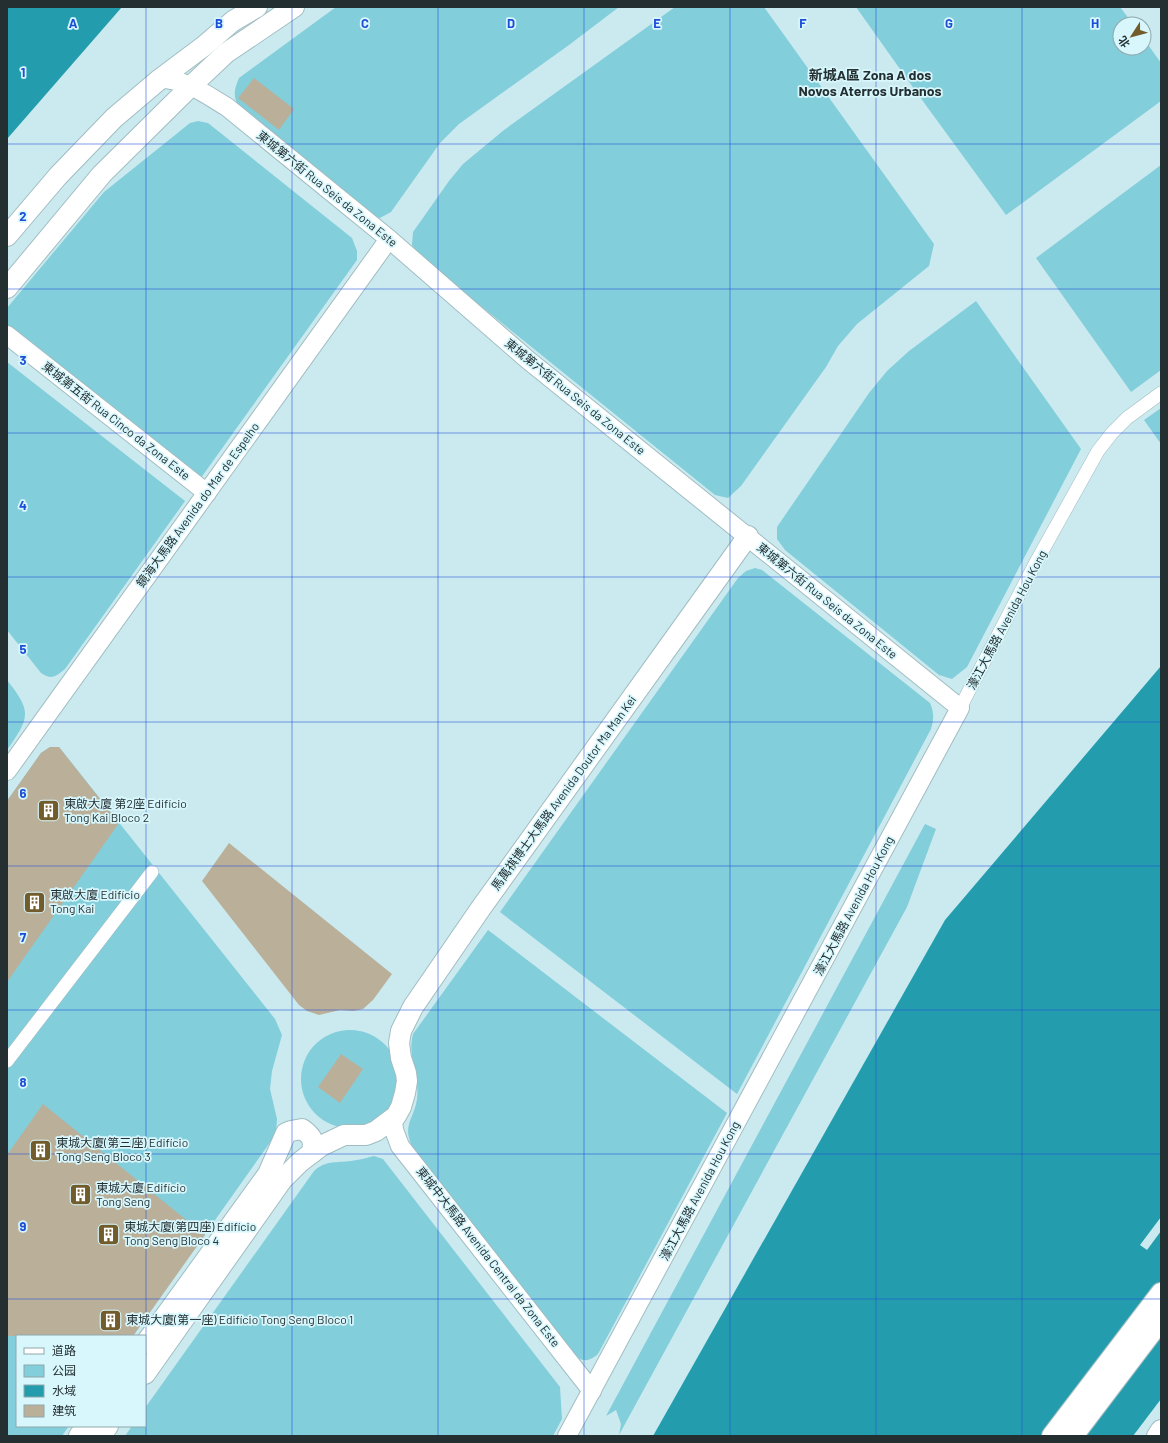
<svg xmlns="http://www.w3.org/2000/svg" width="1168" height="1443" viewBox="0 0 1168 1443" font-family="Barlow,'Noto Sans SC',sans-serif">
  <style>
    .green { fill: #82cedb }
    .water { fill: #239dad }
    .pier { fill: #cbeaef }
    .building { fill: #bab09a }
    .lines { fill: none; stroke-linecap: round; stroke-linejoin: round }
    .street-casing { stroke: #a0bdc2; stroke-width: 14 }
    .secondary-casing { stroke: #a0bdc2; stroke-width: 20 }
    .primary-casing { stroke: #a0bdc2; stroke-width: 22 }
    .street { stroke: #fff; stroke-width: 13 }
    .secondary { stroke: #fff; stroke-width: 18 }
    .primary { stroke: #fff; stroke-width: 20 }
    .grid { fill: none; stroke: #1d4ed8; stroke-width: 1; stroke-opacity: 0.55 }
    .labels { text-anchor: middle; stroke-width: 3.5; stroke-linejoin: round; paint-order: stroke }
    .street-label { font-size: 12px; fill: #232f31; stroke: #d8f7fd }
    .poi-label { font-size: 12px; fill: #232f31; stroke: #d8f7fd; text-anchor: start }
    .quarter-label { font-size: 14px; font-weight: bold; fill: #232f31; stroke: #d8f7fd }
    .grid-label { font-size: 13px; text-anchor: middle; font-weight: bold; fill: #1d4ed8; stroke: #d8f7fd; stroke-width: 3.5; stroke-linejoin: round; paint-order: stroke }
  </style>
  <rect width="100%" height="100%" fill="#cbeaef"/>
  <!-- green -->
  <g class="green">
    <path d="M336 7H619L569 45 459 124 440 143 391 212 380 218 370 216 242 113C234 98 232 94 239 78Z"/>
    <polygon points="675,7 764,7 934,244 929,266 857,324 838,346 826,367 741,486 728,498 715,495 420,257 412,245 413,232 449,181 463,164 504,130"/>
    <polygon points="856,7 1120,7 1133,24 1120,24 1120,48 1144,48 1144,39 1161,63 1161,101 1006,215 917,93"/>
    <polygon points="198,121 208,123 352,238 357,251 357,260 198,482 7,331 7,308 104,192 190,123"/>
    <polygon points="1161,165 1161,370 1131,392 1036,258"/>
    <polygon points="976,301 1081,449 967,667 952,679 939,675 785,550 777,539 777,527 869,393 887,371 909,351"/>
    <path d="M7 362 185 501 65 669C55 677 52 680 41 673L7 630Z"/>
    <polygon points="1161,408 1161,444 1144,420"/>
    <path d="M755 568 762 570 930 703C934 712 934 719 931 729L737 1094 500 912 738 578 746 571Z"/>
    <path d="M7 680C32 712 30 717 7 750Z"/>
    <polygon points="50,747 59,747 275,1019 282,1035 272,1071 270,1089 277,1119 276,1134 133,1336 17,1336 17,1426 69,1426 62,1436 7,1436 7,801 41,753"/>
    <polygon points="925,824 936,829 907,907 619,1435 621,1424 616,1410 606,1416"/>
    <path d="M488 930 727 1113 598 1354C590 1361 585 1362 575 1357L412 1146C402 1125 414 1119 417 1099 420 1076 407 1057 413 1034Z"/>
    <circle cx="350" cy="1079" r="49"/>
    <path d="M374 1156 383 1159 560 1387 562 1419 553 1436H125L132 1426H145V1408L314 1171C326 1160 336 1163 351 1161 359 1160 366 1158 374 1156Z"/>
  </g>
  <!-- water -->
  <g class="water">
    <polygon points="7,7 122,7 7,139"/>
    <polygon points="1161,666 1161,1399 1133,1436 653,1436 945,920"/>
  </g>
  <!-- pier -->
  <polygon class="pier" points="1161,1217 1161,1231 1147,1250 1140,1245"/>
  <!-- building -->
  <g class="building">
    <polygon points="254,78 294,109 279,130 238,98"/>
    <polygon points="50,747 59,747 119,823 7,982 7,801 41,753"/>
    <polygon points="229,843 392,974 373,1000 363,1009 353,1011 340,1010 319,1015 307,1011 299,1005 202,881"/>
    <polygon points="341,1054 363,1069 340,1103 318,1087"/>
    <polygon points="43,1104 205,1235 133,1336 7,1336 7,1155"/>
  </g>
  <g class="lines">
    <defs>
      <g id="street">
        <polyline points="960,708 1035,564 1098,451 1112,433 1127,418 1161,393"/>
        <polyline points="7,1061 152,872"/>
      </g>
      <g id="secondary">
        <path d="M160 79C186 79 205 94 227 107L389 239 528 360 960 708 567 1436"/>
        <polyline points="7,335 207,493"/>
        <polyline points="7,771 389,239"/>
        <polyline points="393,1120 394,1130 400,1146 592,1391"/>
      </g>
      <g id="primary">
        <polyline points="7,236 58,176 114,118 160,79 204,46 233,21 257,7"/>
        <polyline points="7,288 102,174 191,86 226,53 294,7"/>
        <path d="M145 1344 268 1174 286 1133 291 1131 302 1129C313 1137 314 1140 312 1153"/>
        <polyline points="145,1374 282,1180 300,1162 321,1146 344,1135 366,1135 376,1131 396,1116 401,1107 405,1093 407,1081 406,1073 401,1058 399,1043 401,1031 413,1007 481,908 748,536"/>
        <polyline points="79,1436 86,1426"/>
        <polyline points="101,1436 108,1426"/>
        <polyline points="1052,1436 1161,1293"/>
        <polyline points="1073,1436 1161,1320"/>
        <polyline points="1157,1436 1161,1430"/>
      </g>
    </defs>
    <!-- street casing -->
    <use href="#street" class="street-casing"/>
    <!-- secondary casing -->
    <use href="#secondary" class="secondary-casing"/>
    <!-- primary casing -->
    <use href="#primary" class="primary-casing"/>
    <!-- street -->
    <use href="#street" class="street"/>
    <!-- secondary -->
    <use href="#secondary" class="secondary"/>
    <!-- primary -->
    <use href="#primary" class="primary"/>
  </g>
  <!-- grid -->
  <path class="grid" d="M146 7V1436M292 7V1436M438 7V1436M584 7V1436M730 7V1436M876 7V1436M1022 7V1436M7 144H1161M7 289H1161M7 433H1161M7 577H1161M7 722H1161M7 866H1161M7 1010H1161M7 1154H1161M7 1299H1161"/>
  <!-- icons -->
  <defs>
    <symbol id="building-square" viewBox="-11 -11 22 22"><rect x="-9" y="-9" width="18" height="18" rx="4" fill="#725c2b" stroke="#d8f7fd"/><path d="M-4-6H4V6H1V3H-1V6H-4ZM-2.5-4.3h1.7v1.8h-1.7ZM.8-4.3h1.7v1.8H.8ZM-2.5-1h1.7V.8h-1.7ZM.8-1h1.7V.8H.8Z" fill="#fff"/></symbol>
  </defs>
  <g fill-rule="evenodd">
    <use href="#building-square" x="36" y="798" width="25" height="25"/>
    <use href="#building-square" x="22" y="890" width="25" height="25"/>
    <use href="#building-square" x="28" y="1138" width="25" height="25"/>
    <use href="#building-square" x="68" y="1182" width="25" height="25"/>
    <use href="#building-square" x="96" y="1222" width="25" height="25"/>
    <use href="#building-square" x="98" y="1308" width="25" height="25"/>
  </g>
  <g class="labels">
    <!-- street labels -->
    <g class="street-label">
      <text transform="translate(327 189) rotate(39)" y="4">東城第六街 Rua Seis da Zona Este</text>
      <text transform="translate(575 397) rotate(39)" y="4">東城第六街 Rua Seis da Zona Este</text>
      <text transform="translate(116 421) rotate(38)" y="4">東城第五街 Rua Cinco da Zona Este</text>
      <text transform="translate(198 505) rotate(-54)" y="4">鏡海大馬路 Avenida do Mar de Espelho</text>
      <text transform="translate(827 601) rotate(39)" y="4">東城第六街 Rua Seis da Zona Este</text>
      <text transform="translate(1007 620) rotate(-62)" y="4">濠江大馬路 Avenida Hou Kong</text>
      <text transform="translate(564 793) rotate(-54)" y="4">馬萬祺博士大馬路 Avenida Doutor Ma Man Kei</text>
      <text transform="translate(854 906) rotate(-62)" y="4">濠江大馬路 Avenida Hou Kong</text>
      <text transform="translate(700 1191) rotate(-62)" y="4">濠江大馬路 Avenida Hou Kong</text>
      <text transform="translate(488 1257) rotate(52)" y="4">東城中大馬路 Avenida Central da Zona Este</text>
    </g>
    <!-- poi labels -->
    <g class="poi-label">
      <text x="64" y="808">東啟大廈 第2座 Edifício<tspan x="64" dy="14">Tong Kai Bloco 2</tspan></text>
      <text x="50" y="899">東啟大廈 Edifício<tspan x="50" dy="14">Tong Kai</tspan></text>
      <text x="56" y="1147">東城大廈(第三座) Edifício<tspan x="56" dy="14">Tong Seng Bloco 3</tspan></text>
      <text x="96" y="1192">東城大廈 Edifício<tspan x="96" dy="14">Tong Seng</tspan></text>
      <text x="124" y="1231">東城大廈(第四座) Edifício<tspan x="124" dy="14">Tong Seng Bloco 4</tspan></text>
      <text x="126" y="1324">東城大廈(第一座) Edifício Tong Seng Bloco 1</text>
    </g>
    <!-- quarter labels -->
    <g class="quarter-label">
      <text x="870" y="80">新城A區 Zona A dos<tspan x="870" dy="16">Novos Aterros Urbanos</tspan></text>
    </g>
  </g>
  <g class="grid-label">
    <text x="73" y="28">A</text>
    <text x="219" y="28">B</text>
    <text x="365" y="28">C</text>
    <text x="511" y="28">D</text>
    <text x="657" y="28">E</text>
    <text x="803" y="28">F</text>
    <text x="949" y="28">G</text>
    <text x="1095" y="28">H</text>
    <text x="23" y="77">1</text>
    <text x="23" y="221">2</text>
    <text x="23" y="365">3</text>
    <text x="23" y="510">4</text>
    <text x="23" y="654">5</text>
    <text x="23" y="798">6</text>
    <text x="23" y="942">7</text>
    <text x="23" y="1087">8</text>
    <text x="23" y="1231">9</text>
  </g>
  <!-- border -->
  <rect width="1168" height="1443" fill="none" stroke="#232f31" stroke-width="16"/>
  <!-- legend -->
  <rect x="16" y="1335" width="130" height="92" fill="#d8f7fd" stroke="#90a7ab"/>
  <rect x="24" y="1348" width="20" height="6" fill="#ffffff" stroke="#90a7ab"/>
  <text x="52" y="1355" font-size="12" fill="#232f31">道路</text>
  <rect x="24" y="1365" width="20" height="12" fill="#82cedb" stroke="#90a7ab"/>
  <text x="52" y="1375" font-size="12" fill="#232f31">公园</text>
  <rect x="24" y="1385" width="20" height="12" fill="#239dad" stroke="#90a7ab"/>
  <text x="52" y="1395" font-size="12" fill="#232f31">水域</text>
  <rect x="24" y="1405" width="20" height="12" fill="#bab09a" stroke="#90a7ab"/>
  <text x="52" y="1415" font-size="12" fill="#232f31">建筑</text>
  <!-- north arrow -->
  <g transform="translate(1132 36) rotate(234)"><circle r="19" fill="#d8f7fd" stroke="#90a7ab"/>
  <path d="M0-3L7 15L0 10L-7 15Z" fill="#725c2b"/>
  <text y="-6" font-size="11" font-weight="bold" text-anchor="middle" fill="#232f31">北</text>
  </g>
</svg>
